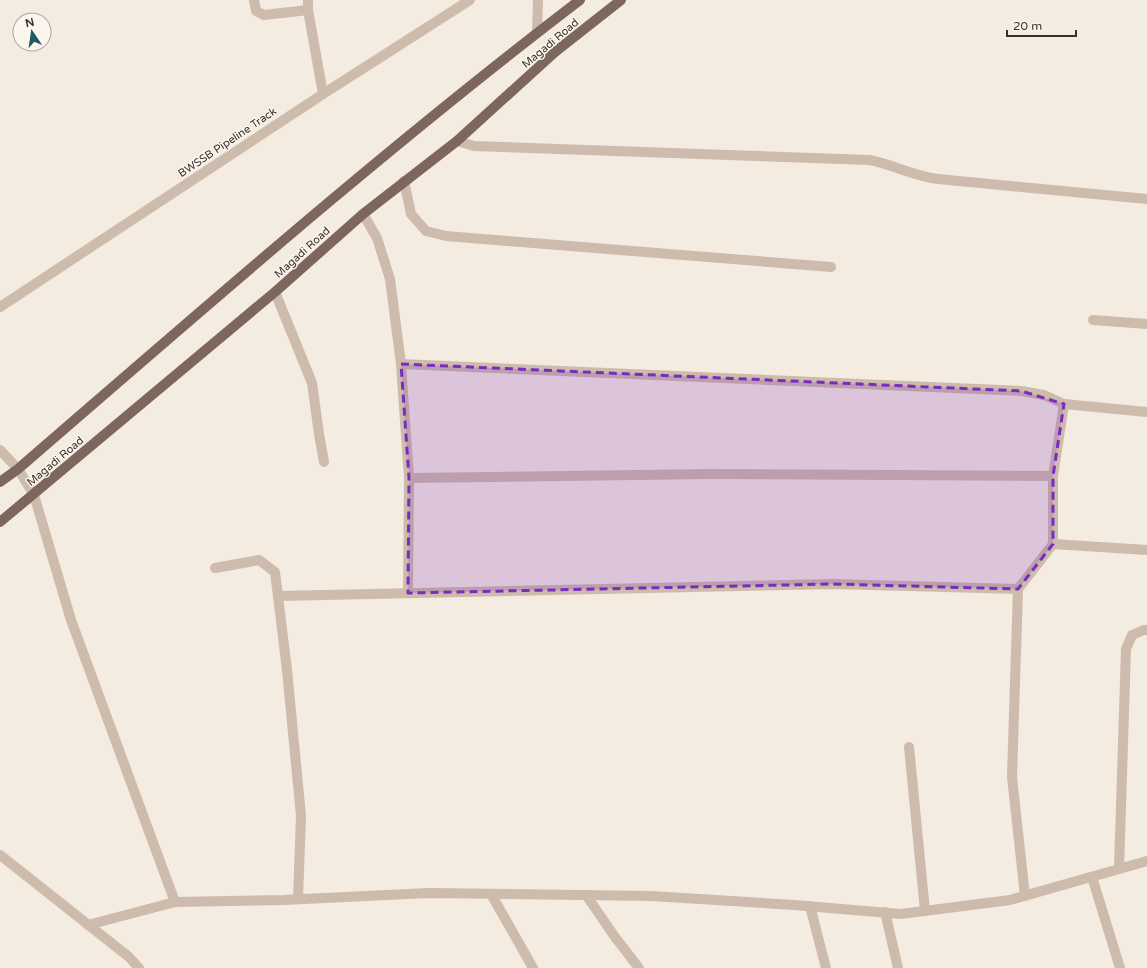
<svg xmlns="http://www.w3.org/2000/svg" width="1147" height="968" viewBox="0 0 1147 968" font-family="'Varela Round',sans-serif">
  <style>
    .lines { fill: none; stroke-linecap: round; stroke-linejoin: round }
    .minor { stroke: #cdbbac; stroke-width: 10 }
    .major { stroke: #7d675c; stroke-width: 10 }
    .marked { fill: #7b2cbf; fill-opacity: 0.2; stroke: #7b2cbf; stroke-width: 3; stroke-dasharray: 8 5; stroke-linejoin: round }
    .labels { text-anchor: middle; stroke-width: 3; stroke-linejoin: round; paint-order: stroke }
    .street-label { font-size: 11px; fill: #3b302b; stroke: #fbf5ee }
  </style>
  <rect width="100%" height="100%" fill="#f4ebe1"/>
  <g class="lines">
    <!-- minor -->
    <g class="minor">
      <polyline points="254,0 256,11 264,15 308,10"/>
      <polyline points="308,0 308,10 323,94"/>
      <polyline points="537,33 538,0"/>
      <path d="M457 141 474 146 870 160C894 165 914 176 938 179L1147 199"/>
      <polyline points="404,181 411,214 426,231 446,236 831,267"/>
      <polyline points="363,214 377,238 390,279 401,364"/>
      <polyline points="275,292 312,383 319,434 324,462"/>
      <polyline points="0,307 323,94 470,0"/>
      <polyline points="1093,320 1147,324"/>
      <polyline points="0,450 18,469 34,495 71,620 175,902"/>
      <polyline points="409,478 710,474 1053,476"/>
      <polyline points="1053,544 1147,550"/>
      <polyline points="215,568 259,560 275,572 287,670 301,816 298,899"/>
      <polyline points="1018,589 1012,777 1025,896"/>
      <polyline points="408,593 409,478 401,364 1021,391 1044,395 1064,404 1147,412"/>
      <polyline points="278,596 833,584 1018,589 1053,544 1053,476 1064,404"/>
      <polyline points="909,747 925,911"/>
      <polyline points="0,855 129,957 139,968"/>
      <polyline points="1119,869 1126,649 1132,635 1144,630 1147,630"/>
      <polyline points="1092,877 1120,968"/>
      <polyline points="491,894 533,968"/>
      <polyline points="586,895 615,937 639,968"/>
      <polyline points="810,906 826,968"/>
      <polyline points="885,912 898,968"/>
      <polyline points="88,925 175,902 283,900 428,893 651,896 794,905 901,914 1010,900 1147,861"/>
    </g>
    <!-- major -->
    <g class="major">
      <path d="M0 482 18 469C202 310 386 148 580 0"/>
      <polyline points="0,522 275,292 363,214 457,141 555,52 621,0"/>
    </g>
  </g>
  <!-- marked area -->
  <path class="marked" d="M401 364 1021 391 1064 404 1053 476V544L1018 589 833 584 408 593 409 478Z"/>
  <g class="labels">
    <!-- street labels -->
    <g class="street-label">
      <text transform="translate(550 43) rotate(-40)" y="4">Magadi Road</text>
      <text transform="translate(227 142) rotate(-34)" y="4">BWSSB Pipeline Track</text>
      <text transform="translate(302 252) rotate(-42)" y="4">Magadi Road</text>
      <text transform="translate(55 461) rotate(-40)" y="4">Magadi Road</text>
    </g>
  </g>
  <!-- north arrow -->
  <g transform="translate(32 32) rotate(347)"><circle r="19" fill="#fbf5ee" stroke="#aea6a0"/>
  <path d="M0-3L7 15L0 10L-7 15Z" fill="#1f5a5e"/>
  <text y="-6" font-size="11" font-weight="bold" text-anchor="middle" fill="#3b302b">N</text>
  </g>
  <!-- scale -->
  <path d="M1007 30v6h69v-6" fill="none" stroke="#3b302b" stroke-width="2"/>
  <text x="1013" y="30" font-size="12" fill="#3b302b" stroke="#fbf5ee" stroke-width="3" paint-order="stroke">20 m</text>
</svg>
